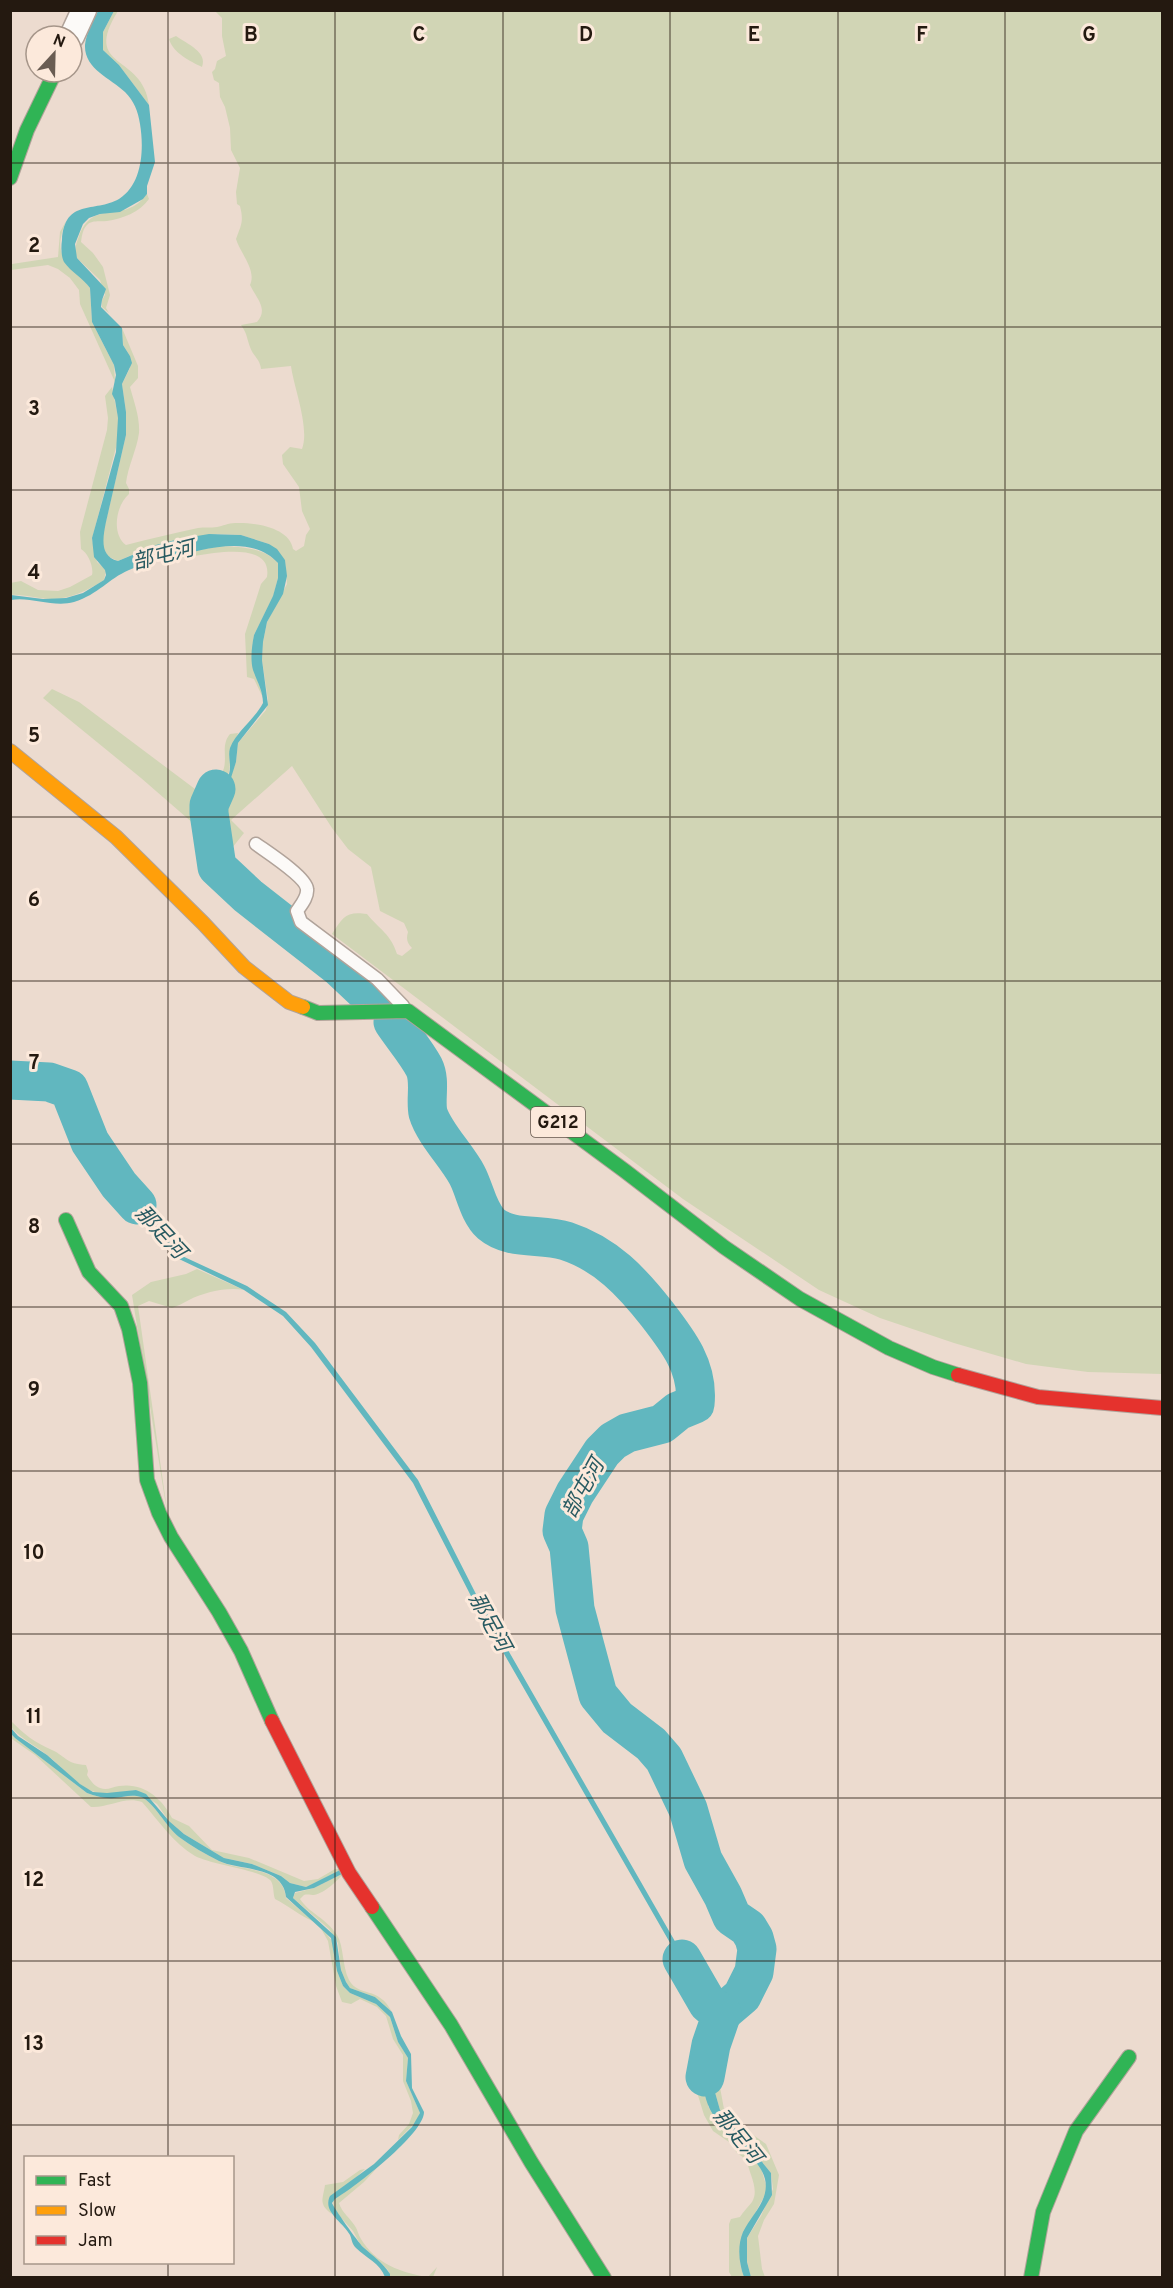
<svg xmlns="http://www.w3.org/2000/svg" width="1173" height="2288" viewBox="0 0 1173 2288" font-family="Overpass,'Noto Sans SC',sans-serif">
  <style>
    .green { fill: #d1d5b5 }
    .water { fill: #61b7bf }
    .lines { fill: none; stroke-linecap: round; stroke-linejoin: round }
    .river { stroke: #61b7bf; stroke-width: 39 }
    .lane-casing { stroke: #b1a39a; stroke-width: 15 }
    .street-casing { stroke: #b1a39a; stroke-width: 27 }
    .fast-casing { stroke: #b1a39a; stroke-width: 16 }
    .slow-casing { stroke: #b1a39a; stroke-width: 16 }
    .jam-casing { stroke: #b1a39a; stroke-width: 16 }
    .lane { stroke: #fcfaf8; stroke-width: 12 }
    .street { stroke: #fcfaf8; stroke-width: 24 }
    .fast { stroke: #30b455; stroke-width: 14 }
    .slow { stroke: #ff9f0a; stroke-width: 14 }
    .jam { stroke: #e5322d; stroke-width: 14 }
    .grid { fill: none; stroke: #241910; stroke-width: 1.5; stroke-opacity: 0.55 }
    .labels { text-anchor: middle; stroke-width: 6; stroke-linejoin: round; paint-order: stroke }
    .shield { fill: #fce9db; stroke: #65574d; stroke-width: 1.5 }
    .shield-label { font-size: 18px; font-weight: bold; fill: #241910 }
    .water-label { font-size: 21px; font-style: italic; fill: #285a61; stroke: #fce9db }
    .grid-label { font-size: 20px; text-anchor: middle; font-weight: bold; fill: #241910; stroke: #fce9db; stroke-width: 6; stroke-linejoin: round; paint-order: stroke }
  </style>
  <rect width="100%" height="100%" fill="#ecdbcf"/>
  <!-- green -->
  <g class="green">
    <path d="M114 11H118C81 70 143 53 149 105L119 65 103 50V32Z"/>
    <path d="M215 11H1162V1374L1088 1372 1026 1364 954 1343 880 1318 819 1290 683 1199 332 934C343 917 346 911 367 914 379 929 391 934 397 954L402 956 412 948C407 943 406 939 408 932L404 923 380 911 371 867 348 849 332 828 292 766 231 820 244 833 228 853 216 842 210 812 211 805 216 793 226 787 236 762 238 743 266 710 268 700 262 660 263 642 267 622 287 584 285 560 269 544 241 535 218 534 179 539 143 550 118 561 107 556 103 545V534L126 435V412L122 384 130 368V356L123 345 122 328 138 366V378L130 387C134 402 140 417 139 433 137 449 128 466 126 483L129 489V494C116 505 111 534 126 545 149 539 174 533 198 528 204 527 211 528 217 527 223 526 228 523 235 523 253 522 290 527 293 549L296 551 304 546 306 535 310 529 302 511 299 487 283 464 282 455 290 447 302 449C310 428 294 388 291 366L261 369C260 359 253 356 250 347 247 339 247 333 241 325L257 322C269 309 256 298 250 285 257 270 240 253 236 239 241 225 244 222 240 206L237 204 236 192 240 168 231 150 230 128 225 107 220 97 219 83 214 80 212 72 215 69 217 61 226 56 222 36V18Z"/>
    <path d="M176 36C187 44 208 52 202 67 190 61 173 53 169 39Z"/>
    <path d="M147 194 149 199C140 212 122 219 107 221 101 222 93 220 88 224 83 228 82 235 81 242L93 253 103 267 110 295 106 308 109 313 102 307V300L105 295 100 280 77 258C74 249 76 244 79 236 94 197 123 226 147 194Z"/>
    <path d="M66 221C50 261 71 261 90 288L92 322 114 365 115 382 80 304 79 290 70 278 58 269 48 265 11 270 12 264 58 257 60 232Z"/>
    <path d="M112 387 118 417 119 436 92 539 97 562 106 570 104 580C84 593 64 602 40 598 30 597 20 594 11 595L10 583 21 581 38 590 58 591 70 587 92 575C94 567 88 553 81 549L80 532 107 430 108 418 105 396Z"/>
    <path d="M220 546C241 547 263 547 278 563V578L273 597 254 635C249 662 256 674 264 700L254 679 247 677 245 634 261 584 267 577C274 532 183 561 163 560L199 550Z"/>
    <path d="M52 689 79 702 203 795C211 788 221 778 224 768 227 755 221 745 230 734L238 733C237 738 233 742 232 746 227 757 233 768 226 779 223 784 216 786 212 791 200 806 208 821 209 837L141 778 43 698Z"/>
    <path d="M197 1269 244 1290C227 1287 205 1292 189 1300 183 1303 178 1306 172 1308L149 1301 138 1306 169 1524 132 1295 151 1282 186 1274Z"/>
    <path d="M10 1720C25 1735 34 1742 52 1750 67 1757 66 1764 86 1765L88 1771 87 1775C90 1780 94 1786 100 1788 107 1791 112 1787 119 1786 143 1782 162 1798 172 1818L189 1826 212 1850 249 1858 304 1881 318 1879 335 1869H342L306 1887 290 1883 281 1876 252 1864 224 1858 184 1834 169 1821 157 1804 136 1790C123 1792 108 1795 95 1792 77 1787 62 1766 47 1755 35 1745 21 1739 11 1727Z"/>
    <path d="M10 1734 87 1793C96 1796 104 1799 114 1798 123 1797 132 1794 141 1797 153 1801 167 1828 179 1837 191 1846 205 1854 219 1861 240 1872 283 1865 286 1898L313 1921C300 1916 289 1906 275 1899 273 1894 274 1886 271 1881 262 1870 212 1865 195 1856 173 1843 159 1821 142 1802 124 1796 109 1808 91 1807L35 1755 12 1739Z"/>
    <path d="M344 1873C338 1880 325 1893 314 1895 311 1895 307 1894 304 1895L300 1899C309 1913 326 1918 337 1935 344 1946 342 1966 349 1980 359 1998 378 1985 392 2012L375 1997 350 1988 346 1982 341 1970 338 1943 329 1929 293 1898 295 1893 314 1888Z"/>
    <polygon points="319,1925 333,1942 337,1971 343,1986 350,1993 376,2004 390,2017 398,2042 408,2058 406,2081 420,2113 416,2122 398,2140 399,2135 409,2124 413,2113 411,2101 403,2081 403,2055 393,2039 386,2016 377,2007 360,1999 351,2004 342,2002 336,1986 328,1941"/>
    <path d="M712 2010 717 2023 713 2031 708 2106 716 2119 761 2168 766 2185V2193L742 2237 740 2264 744 2277H732L729 2272V2224L731 2219 740 2217C743 2212 748 2207 752 2202 760 2189 748 2172 747 2160L737 2153 729 2142 713 2131 704 2115 696 2089 695 2081 700 2059 702 2035 707 2016Z"/>
    <polygon points="720,2031 728,2051 726,2063 722,2067 719,2082 724,2109 739,2125 766,2144 779,2175 774,2204 764,2220 758,2236 762,2269 765,2277 751,2277 747,2262 747,2238 761,2216 773,2189 771,2173 720,2110 711,2078 715,2046"/>
    <path d="M365 2169 351 2182 334 2194 328 2202 332 2214C318 2204 323 2199 325 2185L343 2182 360 2170Z"/>
    <path d="M376 2169 364 2182 339 2203C342 2213 350 2218 355 2226 358 2230 358 2235 361 2239 375 2263 401 2273 428 2277L437 2267 433 2277H390L388 2270 360 2244 353 2231 334 2210 333 2200Z"/>
  </g>
  <!-- water -->
  <g class="water">
    <path d="M98 11H114L103 32V50L119 65 149 105 155 162 147 186V194L143 199 120 212 100 214 89 218 83 224 75 244 77 258 106 289 102 300 101 307 122 328 123 345 130 356 132 363 122 384 126 412V435L106 522C103 537 99 556 118 561L156 545 179 539 209 534 241 535 269 544 277 549 285 560 287 576 283 594 267 622 263 642 262 660 268 705 238 743 236 762 230 781 218 790 213 797 210 812 216 842C203 832 201 805 212 791 216 786 222 785 226 780 234 768 227 759 230 748 237 731 254 720 263 703 263 691 257 681 253 670 250 659 252 645 254 635L273 596 278 578V563C251 533 202 550 169 558 155 562 142 564 129 570 108 579 99 594 74 602 53 608 30 596 11 600V595L43 599 66 598 83 593 104 580 106 575 105 570 94 557 92 538 116 452 118 418 115 400 112 394 116 375 114 365 92 322 90 288C83 278 71 272 64 262 61 256 61 247 62 240 65 198 94 213 119 199 143 184 144 148 140 124 138 111 134 101 125 92 110 78 84 69 85 45 86 33 93 21 98 11Z"/>
    <polygon points="107,1161 121,1183 180,1255 247,1286 286,1312 315,1343 418,1480 477,1596 696,1978 711,2008 704,2002 472,1598 413,1483 311,1347 283,1316 244,1290 179,1259 117,1186 104,1166"/>
    <path d="M10 1727 18 1736 47 1755 80 1784 93 1792 107 1793 136 1790 146 1794 169 1821 184 1834 224 1858 252 1864 281 1876 290 1883 306 1887 342 1869 344 1873 314 1888 295 1892 293 1898 336 1937 341 1970 346 1982 350 1988 375 1997 392 2012 401 2036 411 2054 412 2088 424 2112C424 2134 355 2187 335 2199L332 2203C333 2207 358 2242 363 2247 373 2256 383 2263 390 2274V2277H385C380 2263 366 2258 356 2248 352 2244 352 2240 350 2235 343 2222 322 2212 330 2196L374 2164 412 2127 420 2113 406 2081 408 2058 398 2042 390 2017 376 2004 350 1993 343 1986 337 1971 331 1938 286 1897C283 1865 240 1871 219 1861 205 1854 191 1846 179 1837 167 1828 153 1801 141 1797 132 1794 123 1797 114 1798 104 1799 96 1796 87 1793L15 1738 11 1734Z"/>
    <path d="M717 2023 720 2031 715 2046 711 2078 720 2110 771 2173 772 2195 747 2238V2262L751 2277H744C739 2264 737 2246 743 2232 751 2215 770 2200 765 2179 762 2167 753 2159 744 2149 735 2139 724 2130 716 2119 695 2091 703 2053 717 2023Z"/>
  </g>
  <g class="lines">
    <!-- river -->
    <g class="river">
      <polyline points="216,789 209,805 209,813 217,867 248,896 340,968 373,999"/>
      <path d="M393 1022C403 1037 416 1052 424 1067 431 1081 425 1099 428 1113 434 1133 457 1156 467 1175 475 1190 478 1212 491 1224 511 1241 542 1233 566 1241 606 1254 632 1282 657 1314 678 1341 699 1368 695 1404L678 1411 662 1424 627 1433 613 1441 602 1452 575 1493 564 1515 562 1531 569 1547 575 1609 598 1695 617 1718 651 1744 664 1759 688 1809 703 1860 723 1896 732 1917 748 1928 754 1938 757 1949 754 1972 742 1996 722 2013"/>
      <polyline points="10,1080 49,1082 69,1089 90,1142 119,1185 137,1205"/>
      <polyline points="682,1959 708,2004 722,2013 711,2045 705,2077"/>
    </g>
    <defs>
      <path id="lane" d="M256 844C267 852 306 877 307 889 308 897 301 905 297 911L301 922 377 979 403 1006"/>
      <polyline id="street" points="72,36 84,10"/>
      <g id="fast">
        <polyline points="10,178 27,130 55,72"/>
        <polyline points="303,1007 318,1013 408,1011 625,1171 724,1247 800,1299 889,1348 933,1367 958,1375"/>
        <polyline points="66,1220 89,1272 121,1306 129,1329 140,1383 147,1480 159,1513 171,1537 219,1612 241,1651 272,1721"/>
        <polyline points="372,1907 451,2025 531,2162 604,2278"/>
        <polyline points="1031,2278 1043,2212 1076,2131 1129,2057"/>
      </g>
      <polyline id="slow" points="10,751 116,837 203,923 244,967 289,1002 303,1007"/>
      <g id="jam">
        <polyline points="958,1375 1038,1397 1162,1408"/>
        <polyline points="272,1721 349,1873 372,1907"/>
      </g>
    </defs>
    <!-- lane casing -->
    <use href="#lane" class="lane-casing"/>
    <!-- street casing -->
    <use href="#street" class="street-casing"/>
    <!-- fast casing -->
    <use href="#fast" class="fast-casing"/>
    <!-- slow casing -->
    <use href="#slow" class="slow-casing"/>
    <!-- jam casing -->
    <use href="#jam" class="jam-casing"/>
    <!-- lane -->
    <use href="#lane" class="lane"/>
    <!-- street -->
    <use href="#street" class="street"/>
    <!-- fast -->
    <use href="#fast" class="fast"/>
    <!-- slow -->
    <use href="#slow" class="slow"/>
    <!-- jam -->
    <use href="#jam" class="jam"/>
  </g>
  <!-- grid -->
  <path class="grid" d="M168 10V2158M335 10V2278M503 10V2278M670 10V2278M838 10V2278M1005 10V2278M10 163H1162M10 327H1162M10 490H1162M10 654H1162M10 817H1162M10 981H1162M10 1144H1162M10 1307H1162M10 1471H1162M10 1634H1162M10 1798H1162M10 1961H1162M10 2125H1162M168 2262V2278"/>
  <g class="labels">
    <!-- shield labels -->
    <rect class="shield" x="531" y="1107" width="54" height="30" rx="4.5"/>
    <g class="shield-label">
      <text x="558" y="1128">G212</text>
    </g>
    <!-- water labels -->
    <g class="water-label">
      <text transform="translate(163 555) rotate(-14)" y="7">部屯河</text>
      <text transform="translate(161 1232) rotate(47)" y="7">那足河</text>
      <text transform="translate(583 1488) rotate(-61)" y="7">部屯河</text>
      <text transform="translate(490 1622) rotate(61)" y="7">那足河</text>
      <text transform="translate(738 2136) rotate(51)" y="7">那足河</text>
    </g>
  </g>
  <g class="grid-label">
    <text x="251" y="41">B</text>
    <text x="419" y="41">C</text>
    <text x="586" y="41">D</text>
    <text x="754" y="41">E</text>
    <text x="922" y="41">F</text>
    <text x="1089" y="41">G</text>
    <text x="34" y="252">2</text>
    <text x="34" y="415">3</text>
    <text x="34" y="579">4</text>
    <text x="34" y="742">5</text>
    <text x="34" y="906">6</text>
    <text x="34" y="1069">7</text>
    <text x="34" y="1233">8</text>
    <text x="34" y="1396">9</text>
    <text x="34" y="1559">10</text>
    <text x="34" y="1723">11</text>
    <text x="34" y="1886">12</text>
    <text x="34" y="2050">13</text>
  </g>
  <!-- border -->
  <rect width="1173" height="2288" fill="none" stroke="#241910" stroke-width="24"/>
  <!-- legend -->
  <rect x="24" y="2156" width="210" height="108" fill="#fce9db" stroke="#a6968a" stroke-width="1.5"/>
  <rect x="36" y="2176" width="30" height="9" fill="#30b455" stroke="#a6968a" stroke-width="1.5"/>
  <text x="78" y="2186" font-size="18" fill="#241910">Fast</text>
  <rect x="36" y="2206" width="30" height="9" fill="#ff9f0a" stroke="#a6968a" stroke-width="1.5"/>
  <text x="78" y="2216" font-size="18" fill="#241910">Slow</text>
  <rect x="36" y="2236" width="30" height="9" fill="#e5322d" stroke="#a6968a" stroke-width="1.5"/>
  <text x="78" y="2246" font-size="18" fill="#241910">Jam</text>
  <!-- north arrow -->
  <g transform="translate(54 54) rotate(22)"><circle r="28" fill="#fce9db" stroke="#a6968a" stroke-width="1.5"/>
  <path d="M0-4.5L10 22L0 15L-10 22Z" fill="#6a5d53"/>
  <text y="-9" font-size="16" font-weight="bold" text-anchor="middle" fill="#241910">N</text>
  </g>
</svg>
